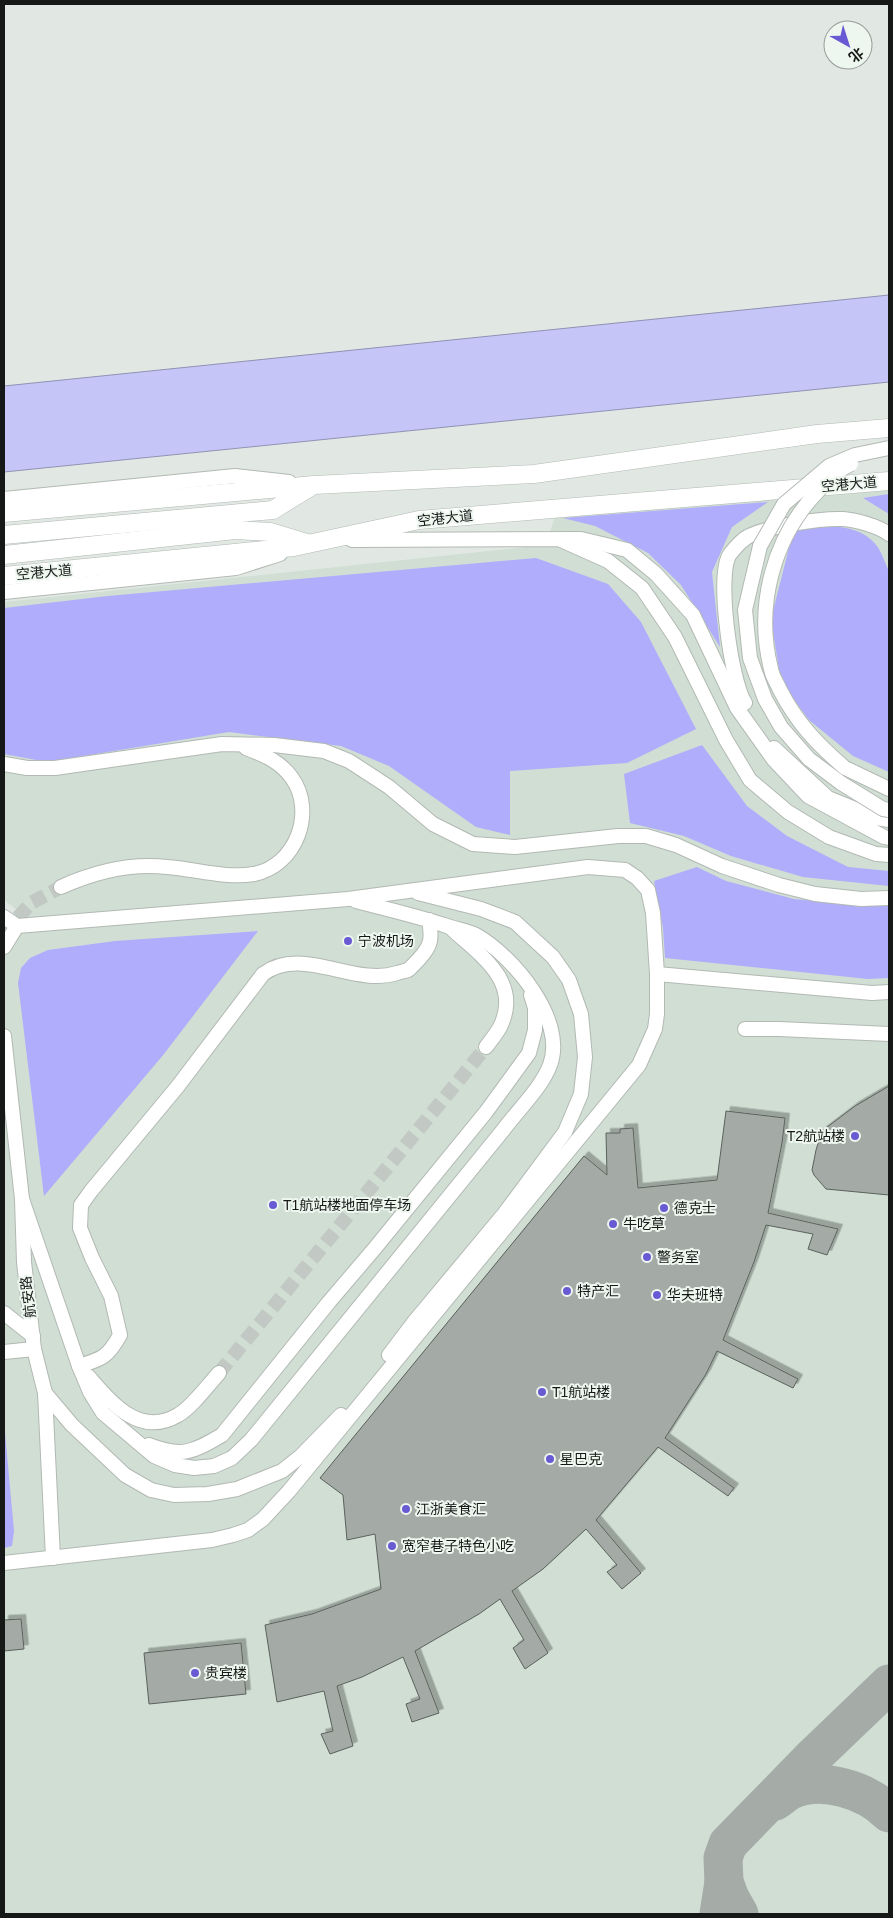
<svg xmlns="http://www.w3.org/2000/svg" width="893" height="1918" viewBox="0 0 893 1918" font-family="Arial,'Noto Sans SC',sans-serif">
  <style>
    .built { fill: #d0ded4 }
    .green { fill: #afadfc }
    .water { fill: #c5c6f7; stroke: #9092b4 }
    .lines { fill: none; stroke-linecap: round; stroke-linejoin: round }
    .taxiway { stroke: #a5aba7; stroke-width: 39 }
    .building { fill: #a4aba6; stroke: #5b615c; filter: url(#shadow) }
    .minor-tunnel { stroke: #c2c9c4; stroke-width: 14; stroke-dasharray: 14 7; stroke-linecap: butt }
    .minor-casing { stroke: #b2b9b3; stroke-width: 16 }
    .major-casing { stroke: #b2b9b3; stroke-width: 19 }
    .minor { stroke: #fff; stroke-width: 14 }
    .major { stroke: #fff; stroke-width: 18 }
    .minor-bridge-casing { stroke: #b2b9b3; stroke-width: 16; stroke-linecap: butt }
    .minor-bridge { stroke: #fff; stroke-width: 14 }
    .poi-dot { fill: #695ad4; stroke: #eef6f0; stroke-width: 2 }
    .labels { text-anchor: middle; stroke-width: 4; stroke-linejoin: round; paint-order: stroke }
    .street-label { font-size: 14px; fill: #151816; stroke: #eef6f0 }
    .poi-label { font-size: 14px; fill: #151816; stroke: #eef6f0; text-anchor: start }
  </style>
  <defs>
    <filter id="shadow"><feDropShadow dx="4.5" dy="-4.5" stdDeviation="0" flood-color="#0004"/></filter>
  </defs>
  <rect width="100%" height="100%" fill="#e1e8e3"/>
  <!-- built -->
  <polygon class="built" points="889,482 889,1914 4,1914 4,952 26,917 4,900 4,602 545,545 557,512"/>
  <!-- green -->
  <g class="green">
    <polygon points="889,494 889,514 863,498"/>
    <polygon points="768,502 732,527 712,572 720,647 681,585 648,553 595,526 563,518"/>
    <path d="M811 526C834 526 861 525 877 546 882 553 885 563 889 571V772L853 756 809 720 781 682 771 619 793 532Z"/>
    <polygon points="536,558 608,584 641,622 696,729 627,763 510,771 510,835 476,827 389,766 341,746 229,732 47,762 4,754 4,608 108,596"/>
    <polygon points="702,745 747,806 787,836 848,867 889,871 889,886 803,877 731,856 684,836 630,823 624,774"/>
    <polygon points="697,867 726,881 794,899 876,906 889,905 889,978 868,979 665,958 663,928 654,881"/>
    <polygon points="258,931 164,1054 44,1196 18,983 21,968 30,958 48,950 115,941"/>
    <polygon points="4,1422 14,1531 12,1546 4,1548"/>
  </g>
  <!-- water -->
  <polygon class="water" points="889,295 889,382 4,472 4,386"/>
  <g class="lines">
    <!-- taxiway -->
    <g class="taxiway">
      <path d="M775 1801C780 1798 785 1793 791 1790 822 1776 866 1790 889 1813"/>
      <polyline points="724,1882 723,1858 728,1844 814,1756 889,1684"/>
      <polyline points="719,1914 724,1882 730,1898 739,1914"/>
    </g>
  </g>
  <!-- building -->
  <g class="building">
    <polygon points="889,1086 889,1195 826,1189 814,1175 812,1170 816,1150 822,1131 855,1106"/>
    <polygon points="726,1111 785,1118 782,1143 768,1213 838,1229 827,1255 808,1249 813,1234 766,1225 754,1262 723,1340 798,1379 793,1388 717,1351 706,1374 665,1438 734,1488 728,1496 658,1447 596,1520 641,1573 622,1589 607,1572 617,1565 586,1529 543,1569 512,1591 548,1653 525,1669 513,1648 524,1640 500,1599 479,1614 415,1651 439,1713 412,1722 406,1704 420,1699 403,1657 362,1677 337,1686 353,1746 330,1754 321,1734 333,1731 324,1691 277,1702 265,1625 312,1614 381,1589 375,1534 347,1540 343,1495 320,1478 584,1156 607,1175 606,1133 620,1133 620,1129 633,1128 638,1188 717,1180"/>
    <polygon points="21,1619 24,1649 4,1651 4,1620"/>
    <polygon points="241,1643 246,1694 149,1704 144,1653"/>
  </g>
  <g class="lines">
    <!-- minor-tunnel -->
    <g class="minor-tunnel">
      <polyline points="4,933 31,903 61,887"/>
      <polyline points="219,1373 486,1047"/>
    </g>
    <defs>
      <g id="minor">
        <polyline points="4,499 235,476 289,482"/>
        <polyline points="352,540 581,539 627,550 656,574 693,615 737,708 774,760 808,796 884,837 889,838"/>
        <polyline points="561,540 608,561 642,588 675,637 726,740 750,780 788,812 829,837 876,854 889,855"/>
        <polyline points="4,592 236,568 280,554"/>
        <path d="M745 703C731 682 716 574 730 554 734 549 743 539 749 536 770 526 820 518 843 519 856 520 878 526 889 534"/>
        <polyline points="774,748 828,798 877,818 889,820"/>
        <polyline points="4,764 27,768 55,768 222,744 274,745 324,751 349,761 389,787 433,824 473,844 515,847 618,836 646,836 676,845 722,866 779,885 815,894 861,899 889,898"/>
        <polyline points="845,768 889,789"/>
        <path d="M61 887C94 872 131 863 167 867 195 869 226 879 254 874 296 866 316 812 292 778 280 761 264 755 246 748"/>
        <polyline points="4,917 17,926"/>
        <path d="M452 929C480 955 521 981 501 1025 498 1032 491 1040 486 1047"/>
        <polyline points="4,947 17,926 348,899 588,867 625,870 637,878 648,890 653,913 657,974 657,1014 655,1029 639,1065 289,1491 263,1519 248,1530 233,1535 212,1540 4,1563"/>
        <polyline points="657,974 872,993 889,992"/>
        <polyline points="745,1029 779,1029 889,1034"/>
        <polyline points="4,1036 22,1199 24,1262 34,1349 45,1393 53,1558"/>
        <path d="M22 1199 79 1366 90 1392 103 1413 154 1456 175 1465 194 1468 214 1466 232 1458 251 1440 504 1129C518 1110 542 1087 550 1065 567 1020 513 956 476 935 468 931 456 929 447 926 417 916 386 909 356 901"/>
        <polyline points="4,1313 33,1336"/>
        <polyline points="4,1352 34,1349"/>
        <polyline points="389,1355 414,1322 504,1214 565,1132 581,1094 585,1057 581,1014 569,980 553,957 515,922 481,909 418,893"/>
        <path d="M79 1366C102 1359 108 1357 120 1335L111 1296 92 1258 80 1228 81 1205 91 1191 178 1086 263 974C302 945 354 987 397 973 400 972 405 971 408 970 412 967 416 962 419 959 432 945 432 938 429 920"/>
        <path d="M88 1376C111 1402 139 1438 178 1415 191 1408 209 1384 219 1373"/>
        <polyline points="45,1393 72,1425 125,1475 151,1490 174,1495 208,1494 237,1489 282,1471 301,1456 341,1415"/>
        <path d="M149 1445C182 1458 193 1452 222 1435L329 1302 375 1248 486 1112 529 1053 535 1030V1008L531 995"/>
      </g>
      <g id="major">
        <polyline points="4,513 314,485 534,474 817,434 889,428"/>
        <polyline points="4,535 273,510 312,486"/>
        <polyline points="4,555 235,530 271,532 307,543"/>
        <polyline points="4,576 294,547 419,520 889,481"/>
      </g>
    </defs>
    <!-- minor casing -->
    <use href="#minor" class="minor-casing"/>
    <!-- major casing -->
    <use href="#major" class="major-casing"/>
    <!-- minor -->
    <use href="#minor" class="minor"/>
    <!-- major -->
    <use href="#major" class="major"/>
    <defs>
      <g id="minor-bridge">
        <polyline points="889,448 855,455 829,466 784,504 760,546 745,610 750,658 765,699 781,727 809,759 841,783 883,809 889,810"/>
        <path d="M845 768C817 744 797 723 780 690 777 683 772 676 771 669 755 606 773 537 819 490 829 480 837 470 851 464"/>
      </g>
    </defs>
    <!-- minor-bridge casing -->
    <use href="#minor-bridge" class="minor-bridge-casing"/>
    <!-- minor-bridge -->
    <use href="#minor-bridge" class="minor-bridge"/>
  </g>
  <!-- markers -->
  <g class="poi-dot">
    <circle cx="348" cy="941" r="5"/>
    <circle cx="855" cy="1136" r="5"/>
    <circle cx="273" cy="1205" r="5"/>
    <circle cx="664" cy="1208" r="5"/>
    <circle cx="613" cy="1224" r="5"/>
    <circle cx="647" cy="1257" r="5"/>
    <circle cx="567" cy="1291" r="5"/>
    <circle cx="657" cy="1295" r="5"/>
    <circle cx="542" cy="1392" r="5"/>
    <circle cx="550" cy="1459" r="5"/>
    <circle cx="406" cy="1509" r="5"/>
    <circle cx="392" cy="1546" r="5"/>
    <circle cx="195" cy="1673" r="5"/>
  </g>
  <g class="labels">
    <!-- street labels -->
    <g class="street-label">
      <text transform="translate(849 484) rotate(-5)" y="5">空港大道</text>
      <text transform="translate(445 518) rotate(-6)" y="5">空港大道</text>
      <text transform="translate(44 572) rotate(-5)" y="5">空港大道</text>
      <text transform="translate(28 1297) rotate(-97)" y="5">航安路</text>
    </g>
    <!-- poi labels -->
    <g class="poi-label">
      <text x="358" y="946">宁波机场</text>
      <text x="845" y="1141" text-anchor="end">T2航站楼</text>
      <text x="283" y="1210">T1航站楼地面停车场</text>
      <text x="674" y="1213">德克士</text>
      <text x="623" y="1229">牛吃草</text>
      <text x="657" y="1262">警务室</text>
      <text x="577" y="1296">特产汇</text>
      <text x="667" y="1300">华夫班特</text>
      <text x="552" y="1397">T1航站楼</text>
      <text x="560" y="1464">星巴克</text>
      <text x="416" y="1514">江浙美食汇</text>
      <text x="402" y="1551">宽窄巷子特色小吃</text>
      <text x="205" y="1678">贵宾楼</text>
    </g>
  </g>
  <!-- border -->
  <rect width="893" height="1918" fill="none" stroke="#151816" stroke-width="10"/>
  <!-- north arrow -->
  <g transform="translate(848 45) rotate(141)"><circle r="24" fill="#eef6f0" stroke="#979d99"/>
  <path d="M0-4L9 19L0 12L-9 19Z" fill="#695ad4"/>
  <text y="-8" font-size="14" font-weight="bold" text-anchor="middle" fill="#151816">北</text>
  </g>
</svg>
